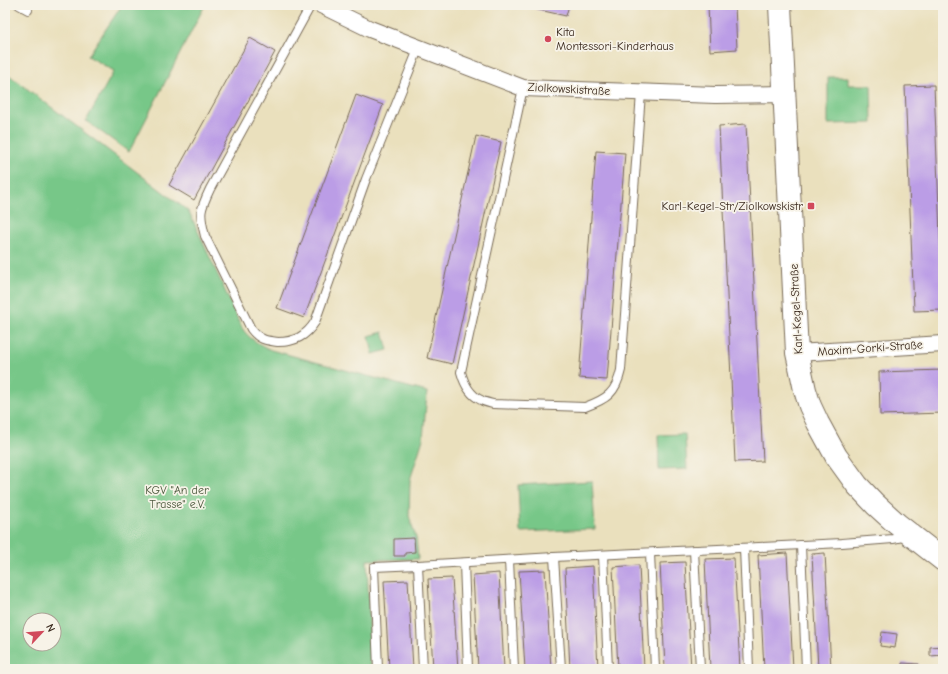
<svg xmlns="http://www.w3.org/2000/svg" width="948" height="674" viewBox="0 0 948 674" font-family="'Comic Neue',sans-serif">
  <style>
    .green { fill: #77c788; stroke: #597853; fill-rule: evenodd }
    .building { fill: #bb9de6 }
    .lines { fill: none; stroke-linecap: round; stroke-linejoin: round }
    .lane-casing { stroke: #786a56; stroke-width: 10 }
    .street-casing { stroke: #786a56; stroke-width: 18 }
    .secondary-casing { stroke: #786a56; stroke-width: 24 }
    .lane { stroke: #fff; stroke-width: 8 }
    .street { stroke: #fff; stroke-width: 16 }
    .secondary { stroke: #fff; stroke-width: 22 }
    .poi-dot { fill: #d1495b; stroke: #f7f3e8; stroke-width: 1.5 }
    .labels { text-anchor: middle; stroke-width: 3.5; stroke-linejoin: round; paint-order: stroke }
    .poi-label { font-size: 12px; fill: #3b2a1e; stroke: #f7f3e8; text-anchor: start }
    .street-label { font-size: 12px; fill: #3b2a1e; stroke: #f7f3e8 }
    .park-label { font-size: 12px; fill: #4d593e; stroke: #f7f3e8 }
  </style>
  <rect width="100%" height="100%" fill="#f7f3e8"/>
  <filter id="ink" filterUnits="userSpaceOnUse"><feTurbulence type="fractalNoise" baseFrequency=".025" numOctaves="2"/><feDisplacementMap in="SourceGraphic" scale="8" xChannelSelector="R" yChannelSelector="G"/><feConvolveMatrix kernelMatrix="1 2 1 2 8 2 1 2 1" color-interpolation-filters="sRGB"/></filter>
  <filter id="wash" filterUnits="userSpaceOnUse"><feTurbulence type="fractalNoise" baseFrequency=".012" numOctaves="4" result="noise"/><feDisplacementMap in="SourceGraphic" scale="16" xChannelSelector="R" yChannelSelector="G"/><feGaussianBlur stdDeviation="0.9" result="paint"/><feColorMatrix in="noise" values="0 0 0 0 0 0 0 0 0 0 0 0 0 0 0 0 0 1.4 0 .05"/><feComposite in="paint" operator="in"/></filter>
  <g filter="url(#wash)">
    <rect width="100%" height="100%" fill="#eae0bd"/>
    <!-- green -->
    <g class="green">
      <polygon points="122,5 205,5 129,152 86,121 114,71 88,56"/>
      <path d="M5 72 187 210 191 216 242 328C249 339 259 344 271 350L427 392 423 439 410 480 409 516 416 538 418 559 367 560 371 669H5ZM30 620H54V644H30Z"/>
      <polygon points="828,77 848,77 848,85 871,85 872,123 828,124"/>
      <polygon points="383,332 388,350 373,354 369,336"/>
      <polygon points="685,434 687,469 659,470 658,435"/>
      <polygon points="592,481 595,529 520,532 518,485"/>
    </g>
    <g id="blocks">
      <!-- building -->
      <g class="building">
        <polygon points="536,5 569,5 566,16 535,9"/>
        <polygon points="708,5 735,5 737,49 710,51"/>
        <polygon points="250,38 275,52 194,200 169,185"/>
        <polygon points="934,85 943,310 914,311 905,86"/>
        <polygon points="356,95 383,105 304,318 277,308"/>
        <polygon points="746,124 763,461 735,462 719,126"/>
        <polygon points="476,136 501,142 452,364 427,358"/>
        <polygon points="596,151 625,153 607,380 579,378"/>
        <polygon points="943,370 943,413 880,415 879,372"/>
        <polygon points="414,538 415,552 405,553 405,556 394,556 394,539"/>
        <polygon points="787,553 793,669 764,669 758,555"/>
        <polygon points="825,553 831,669 818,669 812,554"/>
        <polygon points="734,558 740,669 710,669 705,559"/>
        <polygon points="685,562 691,669 665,669 660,563"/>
        <polygon points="639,565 644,669 618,669 613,567"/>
        <polygon points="593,566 598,669 570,669 565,568"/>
        <polygon points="545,570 551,669 525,669 519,571"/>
        <polygon points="499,573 504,669 478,669 473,575"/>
        <polygon points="452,578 458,669 433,669 428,579"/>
        <polygon points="408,580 413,669 389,669 384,581"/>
        <polygon points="882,632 897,634 895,648 880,646"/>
        <polygon points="943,646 943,655 930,656 930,647"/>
        <polygon points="902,663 919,664 919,669 902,669"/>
      </g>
    </g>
  </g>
  <g filter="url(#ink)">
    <use href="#blocks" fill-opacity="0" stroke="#786a56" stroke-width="1"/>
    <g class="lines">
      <defs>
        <g id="lane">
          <polyline points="19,5 28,10"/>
          <path d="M311 5 210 189C200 210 199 213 205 236L251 329C254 333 258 337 263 339 267 341 273 341 278 342 295 342 306 336 315 322L366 179 419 47"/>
          <path d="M523 88 461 372C464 383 470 395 481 400 484 402 489 403 493 404L585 407C607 399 616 393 621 370L641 93"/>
          <polyline points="801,545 806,669"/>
          <polyline points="744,548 749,669"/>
          <polyline points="694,550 700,669"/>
          <polyline points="650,553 655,669"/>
          <polyline points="603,555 608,669"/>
          <polyline points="554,557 561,669"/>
          <polyline points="509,560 514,669"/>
          <polyline points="464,563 468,669"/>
          <polyline points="418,565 423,669"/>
          <polyline points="378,669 374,567 418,565 554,557 842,543 893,539 907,536"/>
        </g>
        <g id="street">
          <polyline points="321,5 370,29 523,88 715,95 784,94"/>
          <polyline points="797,353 943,344"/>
        </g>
        <polyline id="secondary" points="780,5 797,353 805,390 810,406 818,423 836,456 857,485 875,504 897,524 943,560"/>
      </defs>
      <!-- lane casing -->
      <use href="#lane" class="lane-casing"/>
      <!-- street casing -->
      <use href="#street" class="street-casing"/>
      <!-- secondary casing -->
      <use href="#secondary" class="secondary-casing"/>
      <!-- lane -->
      <use href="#lane" class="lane"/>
      <!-- street -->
      <use href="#street" class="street"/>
      <!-- secondary -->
      <use href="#secondary" class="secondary"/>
    </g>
  </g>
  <!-- markers -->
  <g class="poi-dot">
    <circle cx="548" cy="39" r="4"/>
    <rect x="807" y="202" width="8" height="8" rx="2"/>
  </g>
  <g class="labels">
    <!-- poi labels -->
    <g class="poi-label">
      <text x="556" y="36">Kita<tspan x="556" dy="14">Montessori-Kinderhaus</tspan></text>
      <text x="803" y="210" text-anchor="end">Karl-Kegel-Str/Ziolkowskistr</text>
    </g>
    <!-- street labels -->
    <g class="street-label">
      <text transform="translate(569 89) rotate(3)" y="4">Ziolkowskistraße</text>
      <text transform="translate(796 309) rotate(-93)" y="4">Karl-Kegel-Straße</text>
      <text transform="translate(870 348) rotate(-4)" y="4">Maxim-Gorki-Straße</text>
    </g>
    <!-- park labels -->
    <g class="park-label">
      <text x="177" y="494">KGV "An der<tspan x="177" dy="14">Trasse" e.V.</tspan></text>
    </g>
  </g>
  <!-- margin -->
  <rect width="948" height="674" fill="none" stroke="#f7f3e8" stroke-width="20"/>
  <!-- north arrow -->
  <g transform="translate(42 632) rotate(64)"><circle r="19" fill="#f7f3e8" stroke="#aca397"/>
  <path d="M0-3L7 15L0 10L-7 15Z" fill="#d1495b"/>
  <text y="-6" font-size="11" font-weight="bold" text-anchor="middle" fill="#3b2a1e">N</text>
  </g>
</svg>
